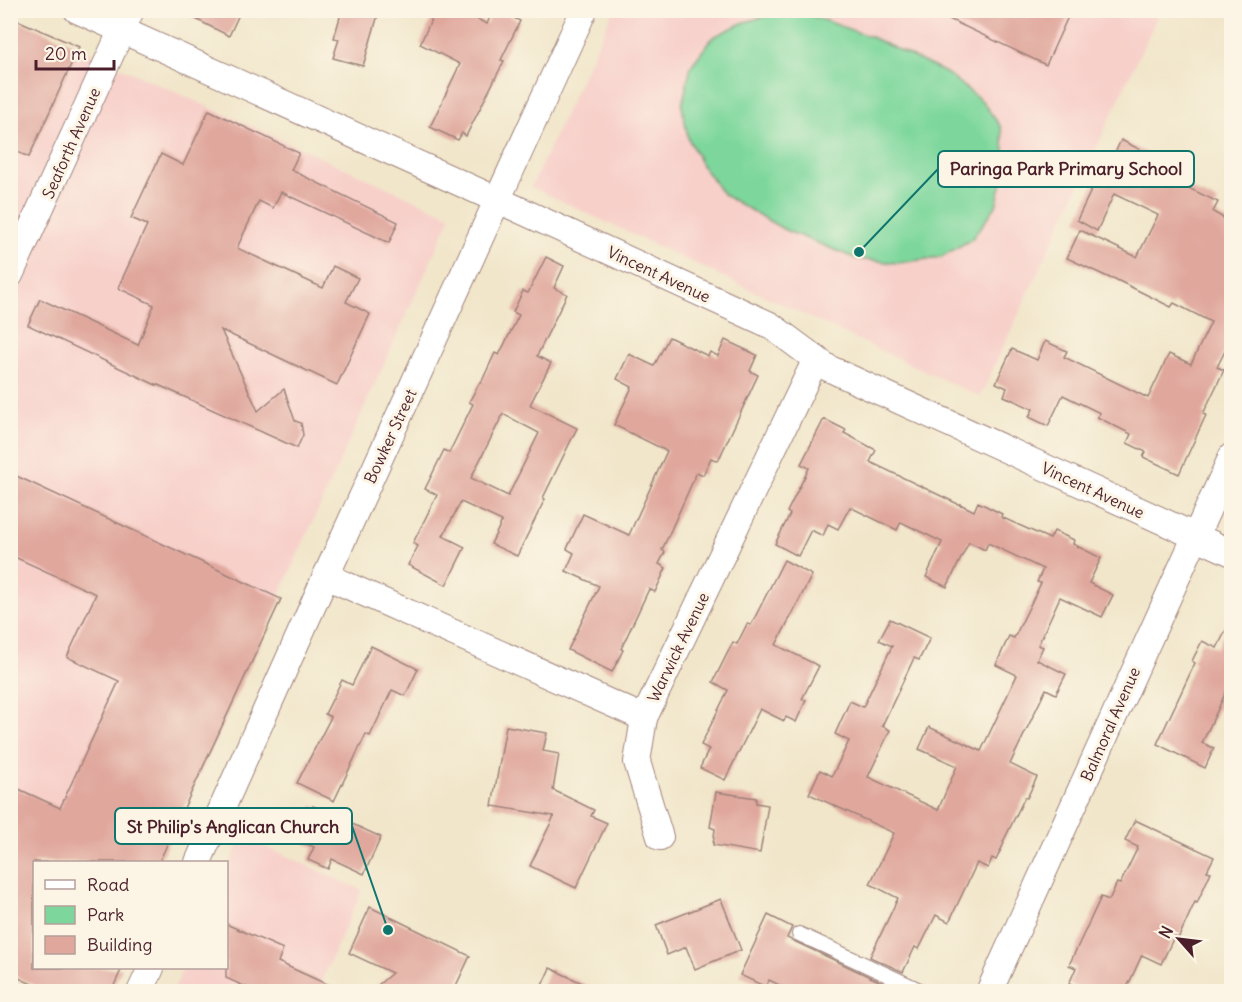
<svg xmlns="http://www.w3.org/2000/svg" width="1242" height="1002" viewBox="0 0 1242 1002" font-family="Delius,sans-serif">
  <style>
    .built { fill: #f7d0ca }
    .green { fill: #7dd79c; stroke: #647b64; stroke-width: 1.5 }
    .building { fill: #e0a79d; fill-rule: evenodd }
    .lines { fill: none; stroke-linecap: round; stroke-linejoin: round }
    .service-casing { stroke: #9e827a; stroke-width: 16 }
    .minor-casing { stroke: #9e827a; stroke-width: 28 }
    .service { stroke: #fff; stroke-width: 14 }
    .minor { stroke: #fff; stroke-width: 26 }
    .labels { text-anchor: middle; stroke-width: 6; stroke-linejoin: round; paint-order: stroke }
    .street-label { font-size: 16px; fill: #4a1f2b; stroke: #fcf5e5 }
    .leader { fill: none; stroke: #0f766e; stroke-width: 2 }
    .callout-dot { fill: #0f766e; stroke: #fcf5e5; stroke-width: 2 }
    .callout { fill: #fcf5e5; stroke: #0f766e; stroke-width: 2 }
    .callout-label { font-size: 18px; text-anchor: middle; font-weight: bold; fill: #4a1f2b }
  </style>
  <rect width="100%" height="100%" fill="#fcf5e5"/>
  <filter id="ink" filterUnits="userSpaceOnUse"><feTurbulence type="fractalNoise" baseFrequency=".0167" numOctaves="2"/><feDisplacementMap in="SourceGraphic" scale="12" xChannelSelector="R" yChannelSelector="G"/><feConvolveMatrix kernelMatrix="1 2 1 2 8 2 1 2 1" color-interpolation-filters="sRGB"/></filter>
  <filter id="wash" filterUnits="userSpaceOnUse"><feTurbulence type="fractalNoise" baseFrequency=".008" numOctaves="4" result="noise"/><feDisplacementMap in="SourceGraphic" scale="24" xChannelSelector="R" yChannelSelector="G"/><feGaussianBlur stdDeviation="1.35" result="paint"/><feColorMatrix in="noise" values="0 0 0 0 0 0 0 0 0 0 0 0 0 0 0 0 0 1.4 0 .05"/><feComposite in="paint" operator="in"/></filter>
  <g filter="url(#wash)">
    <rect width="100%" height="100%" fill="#f1e6ca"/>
    <!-- built -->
    <g class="built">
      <polygon points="613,11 1160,11 980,397 531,187"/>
      <polygon points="11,18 451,216 159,862 34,862 34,968 112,968 101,991 11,970"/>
      <polygon points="242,836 362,890 317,991 173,992 183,968 226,968 227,871"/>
    </g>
    <!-- green -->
    <polygon class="green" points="804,13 871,37 946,73 982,101 1001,127 1006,165 996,206 972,239 941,257 898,263 857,259 785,230 724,195 703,167 688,138 682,106 691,66 713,37 742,23 770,15"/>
    <g id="blocks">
      <!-- building -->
      <g class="building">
        <polygon points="178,10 241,10 229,36"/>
        <polygon points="342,10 361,10 378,15 363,66 333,58 339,39 334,38"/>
        <polygon points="436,10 459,10 487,24 493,10 499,10 520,21 501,60 504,61 466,136 462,133 458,140 430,127 460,64 420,44"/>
        <polygon points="930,10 1071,10 1046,65"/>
        <polygon points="10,17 79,47 29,157 10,149"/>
        <polygon points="209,110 299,153 291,170 398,222 389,243 281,192 273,208 259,201 237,248 323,288 333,266 358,278 346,302 370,314 337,385 221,330 258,411 284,389 295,421 301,423 303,435 297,448 156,384 156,385 28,325 40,299 138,345 154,305 118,288 147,225 131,218 161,154 183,165"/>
        <polygon points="1121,140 1165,162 1159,174 1218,202 1213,212 1232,223 1232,337 1217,367 1224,370 1203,414 1206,415 1179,474 1143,457 1146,452 1127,443 1131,434 1097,417 1100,413 1063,395 1048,426 1029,417 1033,409 1004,396 1007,388 996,383 1012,349 1037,360 1045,341 1067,351 1064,357 1148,398 1169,354 1191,364 1211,322 1174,303 1171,307 1113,278 1112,279 1067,258 1080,230 1137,257 1158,215 1114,194 1097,231 1077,220 1099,174 1104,176"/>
        <path d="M546 257 564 266 554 288 567 294 537 356 551 363 530 405 577 428 543 498 545 499 517 556 491 544 502 521 461 502 443 536 465 547 446 585 408 565 418 546 413 543 437 495 425 489 444 450 449 453 473 404 469 402 480 382 481 383 495 353 499 355 519 315 513 312 523 291 528 293ZM503 414 539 433 508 496 471 478Z"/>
        <polygon points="669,337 708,356 710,352 718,356 725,340 757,355 750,371 758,375 718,461 711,458 703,475 697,472 662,550 665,552 659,564 666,568 655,592 649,589 621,649 623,650 612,672 568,650 599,586 566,571 574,553 567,549 583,514 629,535 667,451 614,425 632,387 617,379 629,354 654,366"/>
        <polygon points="824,419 846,430 844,433 876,450 870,462 960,505 960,504 974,511 978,502 1002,514 1001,517 1050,539 1054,531 1074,540 1073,544 1101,558 1089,583 1113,595 1102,617 1060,597 1038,645 1043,647 1037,660 1066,674 1056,694 1046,689 1010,764 1037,777 1027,798 1025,797 1003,842 1004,843 996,860 992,858 988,868 977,863 949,922 936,915 919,949 915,947 903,972 870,957 898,898 870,884 894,833 809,794 820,770 832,776 849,741 835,734 850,701 863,707 892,646 879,640 890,619 930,638 919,660 914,658 882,726 890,730 868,777 938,810 957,766 919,749 929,727 981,751 1017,675 996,665 1009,636 1014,638 1041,583 1037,582 1043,569 988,543 985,550 969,542 947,587 926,577 942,542 901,522 897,530 850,507 838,529 828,524 823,536 811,530 798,556 775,544 790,514 787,512 809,468 801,464"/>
        <polygon points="10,473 281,599 159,862 34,862 34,968 122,968 111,992 49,992 10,974 10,785 60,808 119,681 67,657 96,594 10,555"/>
        <polygon points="784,560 812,575 776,645 819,666 802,699 806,700 796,722 786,717 784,721 760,709 725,780 700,768 709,749 701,745 728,690 713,682 733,642 737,644 747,624 751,625"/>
        <polygon points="1232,618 1232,679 1202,743 1214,748 1205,768 1157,744 1195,663 1192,661 1202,641 1217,648"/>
        <polygon points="371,646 418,669 405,696 392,690 370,736 366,734 334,801 297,783 331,717 325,714 342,680 352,685"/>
        <polygon points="506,726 547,733 543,751 559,754 553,790 594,810 591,816 607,823 576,888 530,866 554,816 492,806"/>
        <polygon points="716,792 756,798 756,803 768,805 760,853 713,845 715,829 710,827"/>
        <polygon points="313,806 381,837 364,874 332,859 328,869 308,860 314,847 297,839"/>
        <polygon points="1135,820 1214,857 1207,871 1211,872 1197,903 1195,902 1178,939 1174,937 1161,964 1142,955 1125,992 1086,992 1069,984 1076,968 1069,965 1101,897 1109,900 1117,883 1120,884 1138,847 1125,841"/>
        <polygon points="721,899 741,950 695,969 686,947 667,955 656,925"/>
        <polygon points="370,907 470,956 453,992 370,992 392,973 349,953"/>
        <polygon points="768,915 792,927 787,938 902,992 794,992 769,980 766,987 740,975"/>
        <polygon points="226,924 283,949 278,962 344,992 257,992 226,978"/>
        <polygon points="550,968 601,992 539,992"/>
      </g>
    </g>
  </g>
  <g filter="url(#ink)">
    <use href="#blocks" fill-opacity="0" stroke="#9e827a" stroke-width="1.5"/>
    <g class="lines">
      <defs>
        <polyline id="service" points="799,934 924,992"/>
        <g id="minor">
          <polyline points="77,10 511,206 770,325 828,368 1232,553"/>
          <polyline points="10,275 131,10"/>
          <polyline points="326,576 644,718 816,359"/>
          <polyline points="644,718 637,762 660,837"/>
          <polyline points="198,862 326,576 584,10"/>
          <polyline points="140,992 151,968"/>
          <polyline points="989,992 1232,456"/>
        </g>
      </defs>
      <!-- service casing -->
      <use href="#service" class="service-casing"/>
      <!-- minor casing -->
      <use href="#minor" class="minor-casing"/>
      <!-- service -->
      <use href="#service" class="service"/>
      <!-- minor -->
      <use href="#minor" class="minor"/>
    </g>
  </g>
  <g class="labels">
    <!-- street labels -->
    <g class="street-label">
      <text transform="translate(71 143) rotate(-66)" y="6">Seaforth Avenue</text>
      <text transform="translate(659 274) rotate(25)" y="6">Vincent Avenue</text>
      <text transform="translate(390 436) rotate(-65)" y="6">Bowker Street</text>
      <text transform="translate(1093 490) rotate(25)" y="6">Vincent Avenue</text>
      <text transform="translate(678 647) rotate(-64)" y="6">Warwick Avenue</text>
      <text transform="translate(1110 724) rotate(-66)" y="6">Balmoral Avenue</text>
    </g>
  </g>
  <!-- callouts -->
  <path class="leader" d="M859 252L938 169M388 930L352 826"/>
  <g class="callout-dot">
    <circle cx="859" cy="252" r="6"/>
    <circle cx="388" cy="930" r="6"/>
  </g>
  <g class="callout">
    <rect x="938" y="151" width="256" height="36" rx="6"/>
    <rect x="115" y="808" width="237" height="36" rx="6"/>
  </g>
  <g class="callout-label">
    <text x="1066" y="175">Paringa Park Primary School</text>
    <text x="233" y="833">St Philip's Anglican Church</text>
  </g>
  <!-- margin -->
  <rect width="1242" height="1002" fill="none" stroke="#fcf5e5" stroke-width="36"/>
  <!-- legend -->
  <rect x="33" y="861" width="195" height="108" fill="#fcf5e5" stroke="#b59f9b" stroke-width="1.5"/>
  <rect x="45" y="880" width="30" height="9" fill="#ffffff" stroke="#b59f9b" stroke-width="1.5"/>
  <text x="87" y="891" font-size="18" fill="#4a1f2b">Road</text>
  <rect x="45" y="906" width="30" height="18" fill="#7dd79c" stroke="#b59f9b" stroke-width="1.5"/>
  <text x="87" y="921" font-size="18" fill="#4a1f2b">Park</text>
  <rect x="45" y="936" width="30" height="18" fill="#e0a79d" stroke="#b59f9b" stroke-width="1.5"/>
  <text x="87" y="951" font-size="18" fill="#4a1f2b">Building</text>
  <!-- north arrow -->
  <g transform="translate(1179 939) rotate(298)" stroke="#fcf5e5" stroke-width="4.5" paint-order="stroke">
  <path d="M0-4.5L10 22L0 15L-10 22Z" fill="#4a1f2b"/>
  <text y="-9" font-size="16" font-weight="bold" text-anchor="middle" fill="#4a1f2b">N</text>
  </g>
  <!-- scale -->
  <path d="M36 60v9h78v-9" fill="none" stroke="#4a1f2b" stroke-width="3"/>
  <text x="45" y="60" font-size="18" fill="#4a1f2b" stroke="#fcf5e5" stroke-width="4.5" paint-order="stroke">20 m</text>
</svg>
